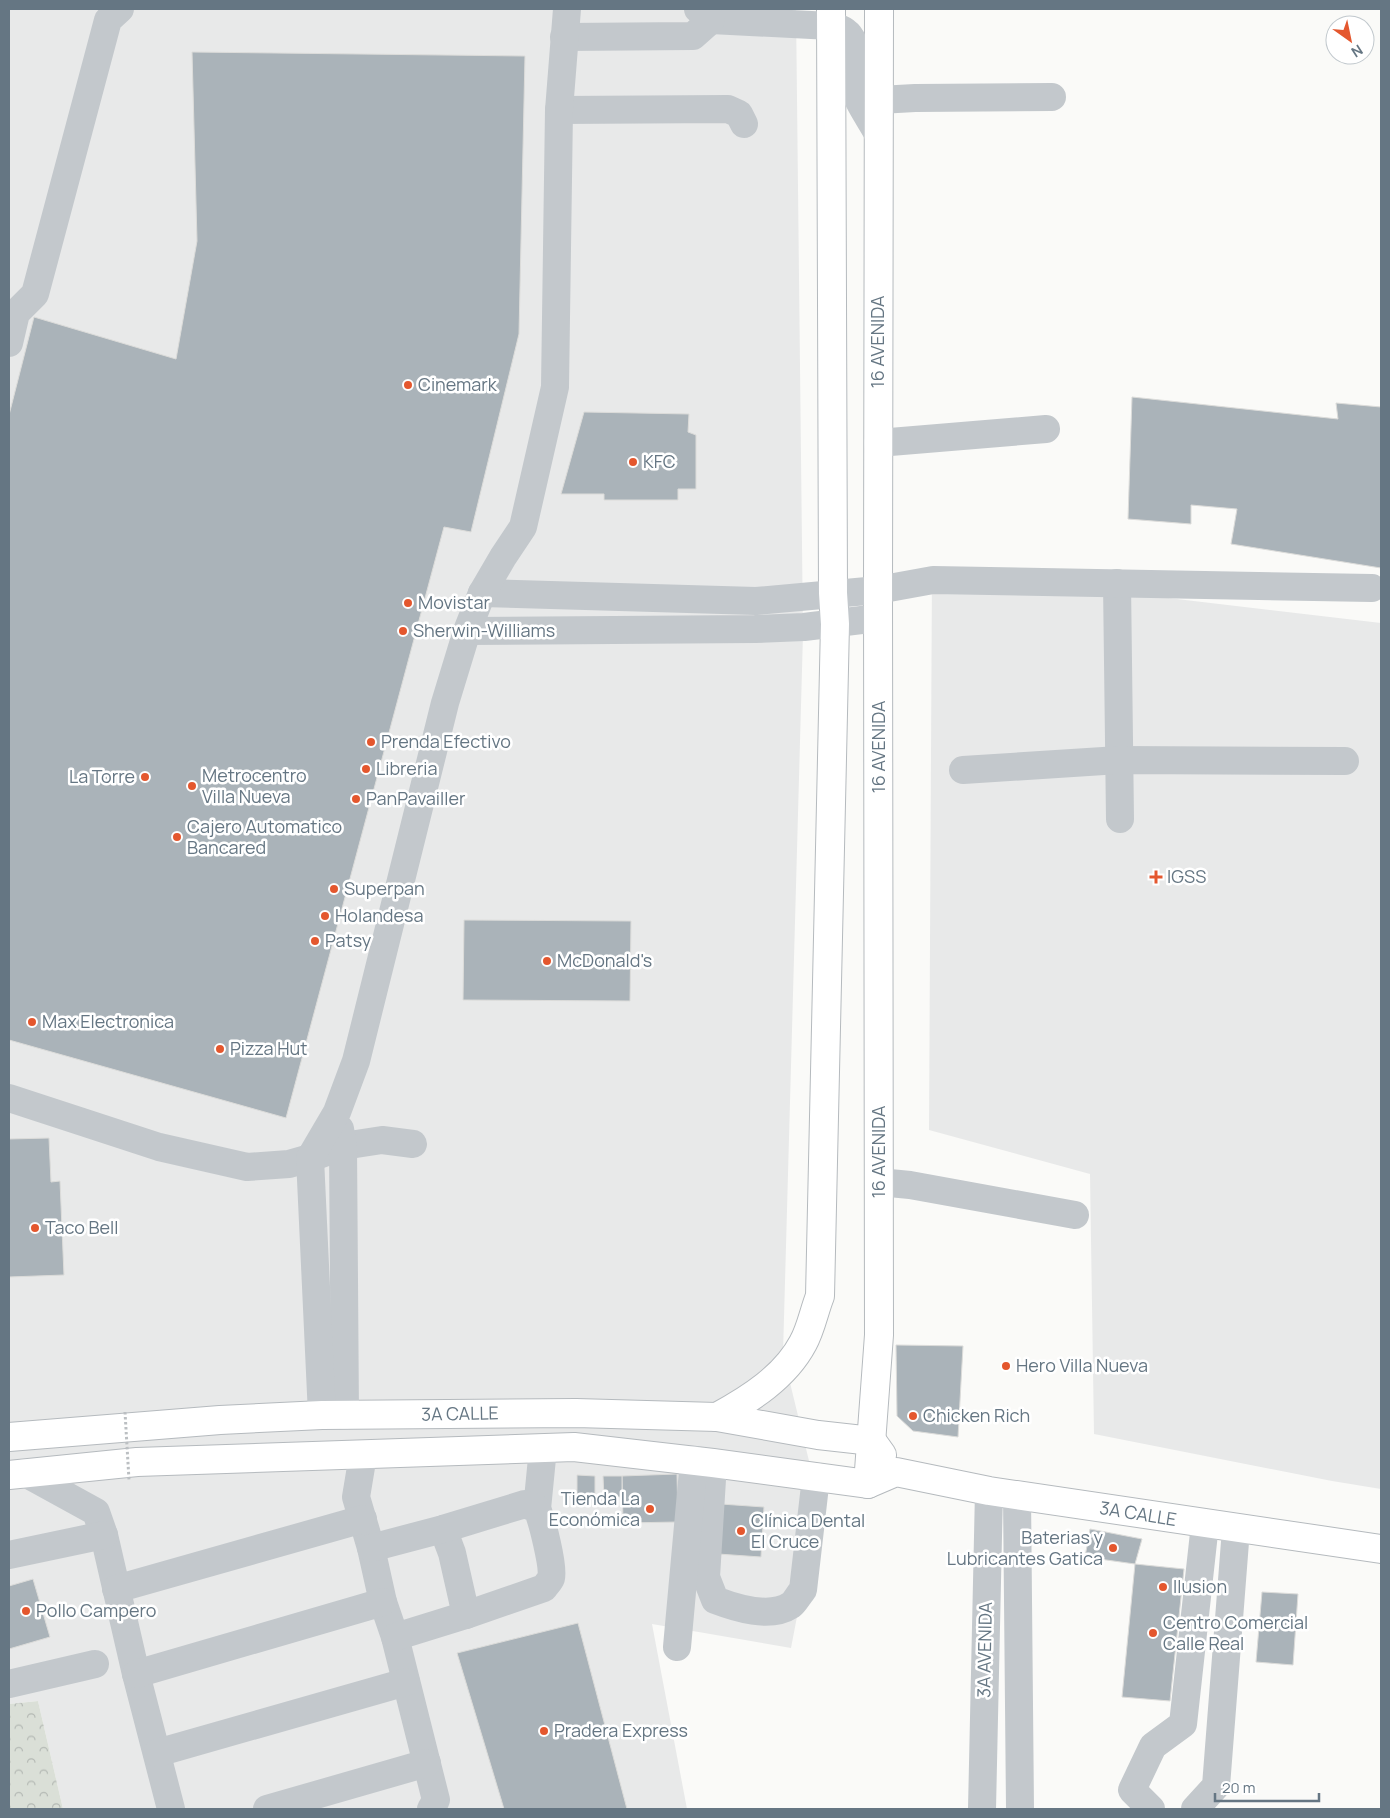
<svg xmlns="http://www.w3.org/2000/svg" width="1390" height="1818" viewBox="0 0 1390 1818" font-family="Manrope,sans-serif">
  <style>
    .built { fill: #e8e9e9 }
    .forest { fill: url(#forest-crowns) }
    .building { fill: #aab3b9; stroke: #dcdcda }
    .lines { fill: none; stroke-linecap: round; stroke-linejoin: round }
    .major-casing { stroke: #b5babe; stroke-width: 30 }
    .minor { stroke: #c3c8cc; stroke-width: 28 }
    .major { stroke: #fff; stroke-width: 28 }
    .path-bridge { stroke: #bbbfc2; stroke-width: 3; stroke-dasharray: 2.5 2.5; stroke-linecap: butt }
    .poi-dot { fill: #e4572e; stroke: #fff; stroke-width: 2 }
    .labels { text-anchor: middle; stroke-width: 5; stroke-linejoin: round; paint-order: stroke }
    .street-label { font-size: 18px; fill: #657683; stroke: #fff }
    .poi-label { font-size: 18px; fill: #657683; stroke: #fff; text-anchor: start }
  </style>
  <defs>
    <pattern id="forest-crowns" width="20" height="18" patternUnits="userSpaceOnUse" patternTransform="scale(1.25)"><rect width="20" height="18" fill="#dadfd7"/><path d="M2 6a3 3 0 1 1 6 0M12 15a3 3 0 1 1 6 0" fill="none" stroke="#b4b9b4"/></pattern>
  </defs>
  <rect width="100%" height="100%" fill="#fafaf8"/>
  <!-- built -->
  <g class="built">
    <polygon points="9,9 796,9 803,634 783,1354 819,1502 791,1648 652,1624 687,1809 63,1809 38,1701 9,1704"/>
    <polygon points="932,570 1381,623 1381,1489 1332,1481 1094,1434 1090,1174 929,1130"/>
  </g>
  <!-- forest -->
  <polygon class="forest" points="38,1701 63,1809 9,1809 9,1704"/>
  <!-- building -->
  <g class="building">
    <polygon points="192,52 525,56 519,334 471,532 444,527 286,1118 9,1040 9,415 34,317 176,359 197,241"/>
    <polygon points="1132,397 1338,419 1336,403 1381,407 1381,568 1231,544 1237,509 1191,505 1191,524 1128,519"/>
    <polygon points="584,412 689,414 688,432 696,435 696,489 678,489 678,500 604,500 604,494 561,494"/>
    <polygon points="464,920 631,921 630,1001 463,1000"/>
    <polygon points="49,1138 51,1182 60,1181 64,1275 9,1277 9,1139"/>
    <polygon points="896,1345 963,1346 958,1437 913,1431 897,1416"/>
    <polygon points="677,1474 678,1522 623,1523 622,1476"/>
    <polygon points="577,1475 595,1476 595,1496 577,1497"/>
    <polygon points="603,1476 622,1476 622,1497 604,1498"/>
    <polygon points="721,1504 764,1507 761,1557 718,1554"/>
    <polygon points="1090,1529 1142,1539 1135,1564 1085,1557"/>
    <polygon points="1135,1564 1184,1569 1170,1701 1122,1697"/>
    <polygon points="33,1579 50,1637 9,1649 9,1586"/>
    <polygon points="1262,1592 1298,1594 1293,1665 1256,1662"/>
    <polygon points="578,1623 627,1809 504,1809 457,1653"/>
  </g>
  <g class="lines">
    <defs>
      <g id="major">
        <path d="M717 1417C750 1399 785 1377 803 1343 811 1329 814 1311 820 1296L835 624 833 593 831 9"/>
        <polyline points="9,1437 220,1420 322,1415 576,1413 717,1417 818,1435 872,1441 882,1455"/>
        <polyline points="9,1475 137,1462 574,1447 713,1463 868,1484 896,1472 989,1491 1381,1549"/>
        <polyline points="868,1484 879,1335 878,590 879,9"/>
      </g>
    </defs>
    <!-- major casing -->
    <use href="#major" class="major-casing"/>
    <!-- minor -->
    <g class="minor">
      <path d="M698 9 711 20 831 26C866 32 851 64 855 90 856 100 873 124 878 134"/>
      <polyline points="564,37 693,36 711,20"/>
      <polyline points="879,100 915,98 1052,97"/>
      <polyline points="559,110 728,109 739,114 744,124"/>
      <polyline points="9,343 16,313 35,294 108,20 120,9"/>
      <polyline points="878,443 1046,429"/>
      <polyline points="1117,583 1120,819"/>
      <polyline points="482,593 756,601 878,590 933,580 1372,588"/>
      <polyline points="467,631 755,629 804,627 878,618"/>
      <polyline points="963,770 1119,760 1345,761"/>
      <polyline points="9,1098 159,1147 247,1167 289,1164 310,1158 343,1146 382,1140 413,1144"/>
      <polyline points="340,1129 343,1146 345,1415"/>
      <polyline points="879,1182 910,1185 1075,1215"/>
      <polyline points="322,1415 310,1158 337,1112 356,1061 445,703 467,631 482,593 503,557 523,527 555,387 559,110 567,9"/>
      <polyline points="363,1455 356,1497 371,1548 383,1602 395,1637 436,1800 431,1809"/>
      <path d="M713 1463 706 1577 715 1600C736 1608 770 1619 791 1605 795 1602 799 1594 803 1590L816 1477"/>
      <polyline points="25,1473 96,1512 104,1535 136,1674 171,1809"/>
      <polyline points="1017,1495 1020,1809"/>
      <polyline points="537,1509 543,1448"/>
      <polyline points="443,1529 452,1553 466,1615"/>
      <path d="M371 1548 443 1529 525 1504 537 1509C542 1520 554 1567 551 1578 550 1581 546 1585 544 1588L466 1615 395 1637"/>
      <polyline points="9,1555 104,1535"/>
      <polyline points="116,1589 363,1519"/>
      <polyline points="677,1647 694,1460"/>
      <polyline points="136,1674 383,1602"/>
      <polyline points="9,1684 95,1664"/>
      <polyline points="157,1753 406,1682"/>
      <polyline points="267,1809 427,1763"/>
      <polyline points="982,1809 989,1491"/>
      <polyline points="1151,1809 1132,1790 1153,1746 1183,1724 1205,1524"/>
      <polyline points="1195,1809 1216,1786 1236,1529"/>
    </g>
    <!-- major -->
    <use href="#major" class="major"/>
    <!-- path-bridge -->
    <polyline class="path-bridge" points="125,1412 129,1480"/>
  </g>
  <!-- markers -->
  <g class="poi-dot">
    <circle cx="408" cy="385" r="5"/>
    <circle cx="633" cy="462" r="5"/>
    <circle cx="408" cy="603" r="5"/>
    <circle cx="403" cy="631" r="5"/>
    <circle cx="371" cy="742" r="5"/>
    <circle cx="366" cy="769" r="5"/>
    <circle cx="145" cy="777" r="5"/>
    <circle cx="192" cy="786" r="5"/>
    <circle cx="356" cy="799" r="5"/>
    <circle cx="177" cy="837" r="5"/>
    <path d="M1153.5 869.5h5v5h5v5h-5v5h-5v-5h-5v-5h5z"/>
    <circle cx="334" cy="889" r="5"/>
    <circle cx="325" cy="916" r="5"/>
    <circle cx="315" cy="941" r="5"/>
    <circle cx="547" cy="961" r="5"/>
    <circle cx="32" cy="1022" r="5"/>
    <circle cx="220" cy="1049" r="5"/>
    <circle cx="35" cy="1228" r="5"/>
    <circle cx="1006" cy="1366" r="5"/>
    <circle cx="913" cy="1416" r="5"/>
    <circle cx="650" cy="1509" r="5"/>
    <circle cx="741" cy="1531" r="5"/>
    <circle cx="1113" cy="1548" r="5"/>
    <circle cx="1163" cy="1587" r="5"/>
    <circle cx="26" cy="1611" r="5"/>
    <circle cx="1153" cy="1633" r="5"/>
    <circle cx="544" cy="1731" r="5"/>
  </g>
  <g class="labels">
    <!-- street labels -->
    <g class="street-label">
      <text transform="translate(878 342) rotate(-90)" y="6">16 AVENIDA</text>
      <text transform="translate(879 747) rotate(-90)" y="6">16 AVENIDA</text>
      <text transform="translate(879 1152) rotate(-90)" y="6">16 AVENIDA</text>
      <text transform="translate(460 1414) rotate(-1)" y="6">3A CALLE</text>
      <text transform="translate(1138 1514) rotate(9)" y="6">3A CALLE</text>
      <text transform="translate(985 1650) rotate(-89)" y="6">3A AVENIDA</text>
    </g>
    <!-- poi labels -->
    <g class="poi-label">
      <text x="418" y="391">Cinemark</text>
      <text x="643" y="468">KFC</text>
      <text x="418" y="609">Movistar</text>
      <text x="413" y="637">Sherwin-Williams</text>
      <text x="381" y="748">Prenda Efectivo</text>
      <text x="376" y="775">Libreria</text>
      <text x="202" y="782">Metrocentro<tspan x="202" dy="21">Villa Nueva</tspan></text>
      <text x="135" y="783" text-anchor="end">La Torre</text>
      <text x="366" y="805">PanPavailler</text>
      <text x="187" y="833">Cajero Automatico<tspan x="187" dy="21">Bancared</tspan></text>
      <text x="1167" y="883">IGSS</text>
      <text x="344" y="895">Superpan</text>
      <text x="335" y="922">Holandesa</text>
      <text x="325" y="947">Patsy</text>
      <text x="557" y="967">McDonald's</text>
      <text x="42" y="1028">Max Electronica</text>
      <text x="230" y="1055">Pizza Hut</text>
      <text x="45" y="1234">Taco Bell</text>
      <text x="1016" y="1372">Hero Villa Nueva</text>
      <text x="923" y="1422">Chicken Rich</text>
      <text x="640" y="1505" text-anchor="end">Tienda La<tspan x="640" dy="21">Económica</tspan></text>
      <text x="751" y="1527">Clínica Dental<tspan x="751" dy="21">El Cruce</tspan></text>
      <text x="1103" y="1544" text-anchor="end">Baterias y<tspan x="1103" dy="21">Lubricantes Gatica</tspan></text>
      <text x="1173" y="1593">Ilusion</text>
      <text x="36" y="1617">Pollo Campero</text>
      <text x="1163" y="1629">Centro Comercial<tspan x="1163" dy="21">Calle Real</tspan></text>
      <text x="554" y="1737">Pradera Express</text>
    </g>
  </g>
  <!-- border -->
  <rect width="1390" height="1818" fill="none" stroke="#657683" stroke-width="20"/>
  <!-- north arrow -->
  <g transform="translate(1350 40) rotate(147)"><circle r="24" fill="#ffffff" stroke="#c1c8cd"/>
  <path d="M0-4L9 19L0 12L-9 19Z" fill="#e4572e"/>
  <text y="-8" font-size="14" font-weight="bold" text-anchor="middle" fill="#657683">N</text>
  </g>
  <!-- scale -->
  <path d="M1215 1793v8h104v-8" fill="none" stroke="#657683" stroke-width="2.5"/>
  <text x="1222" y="1793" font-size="15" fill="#657683" stroke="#ffffff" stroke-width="4" paint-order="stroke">20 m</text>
</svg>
